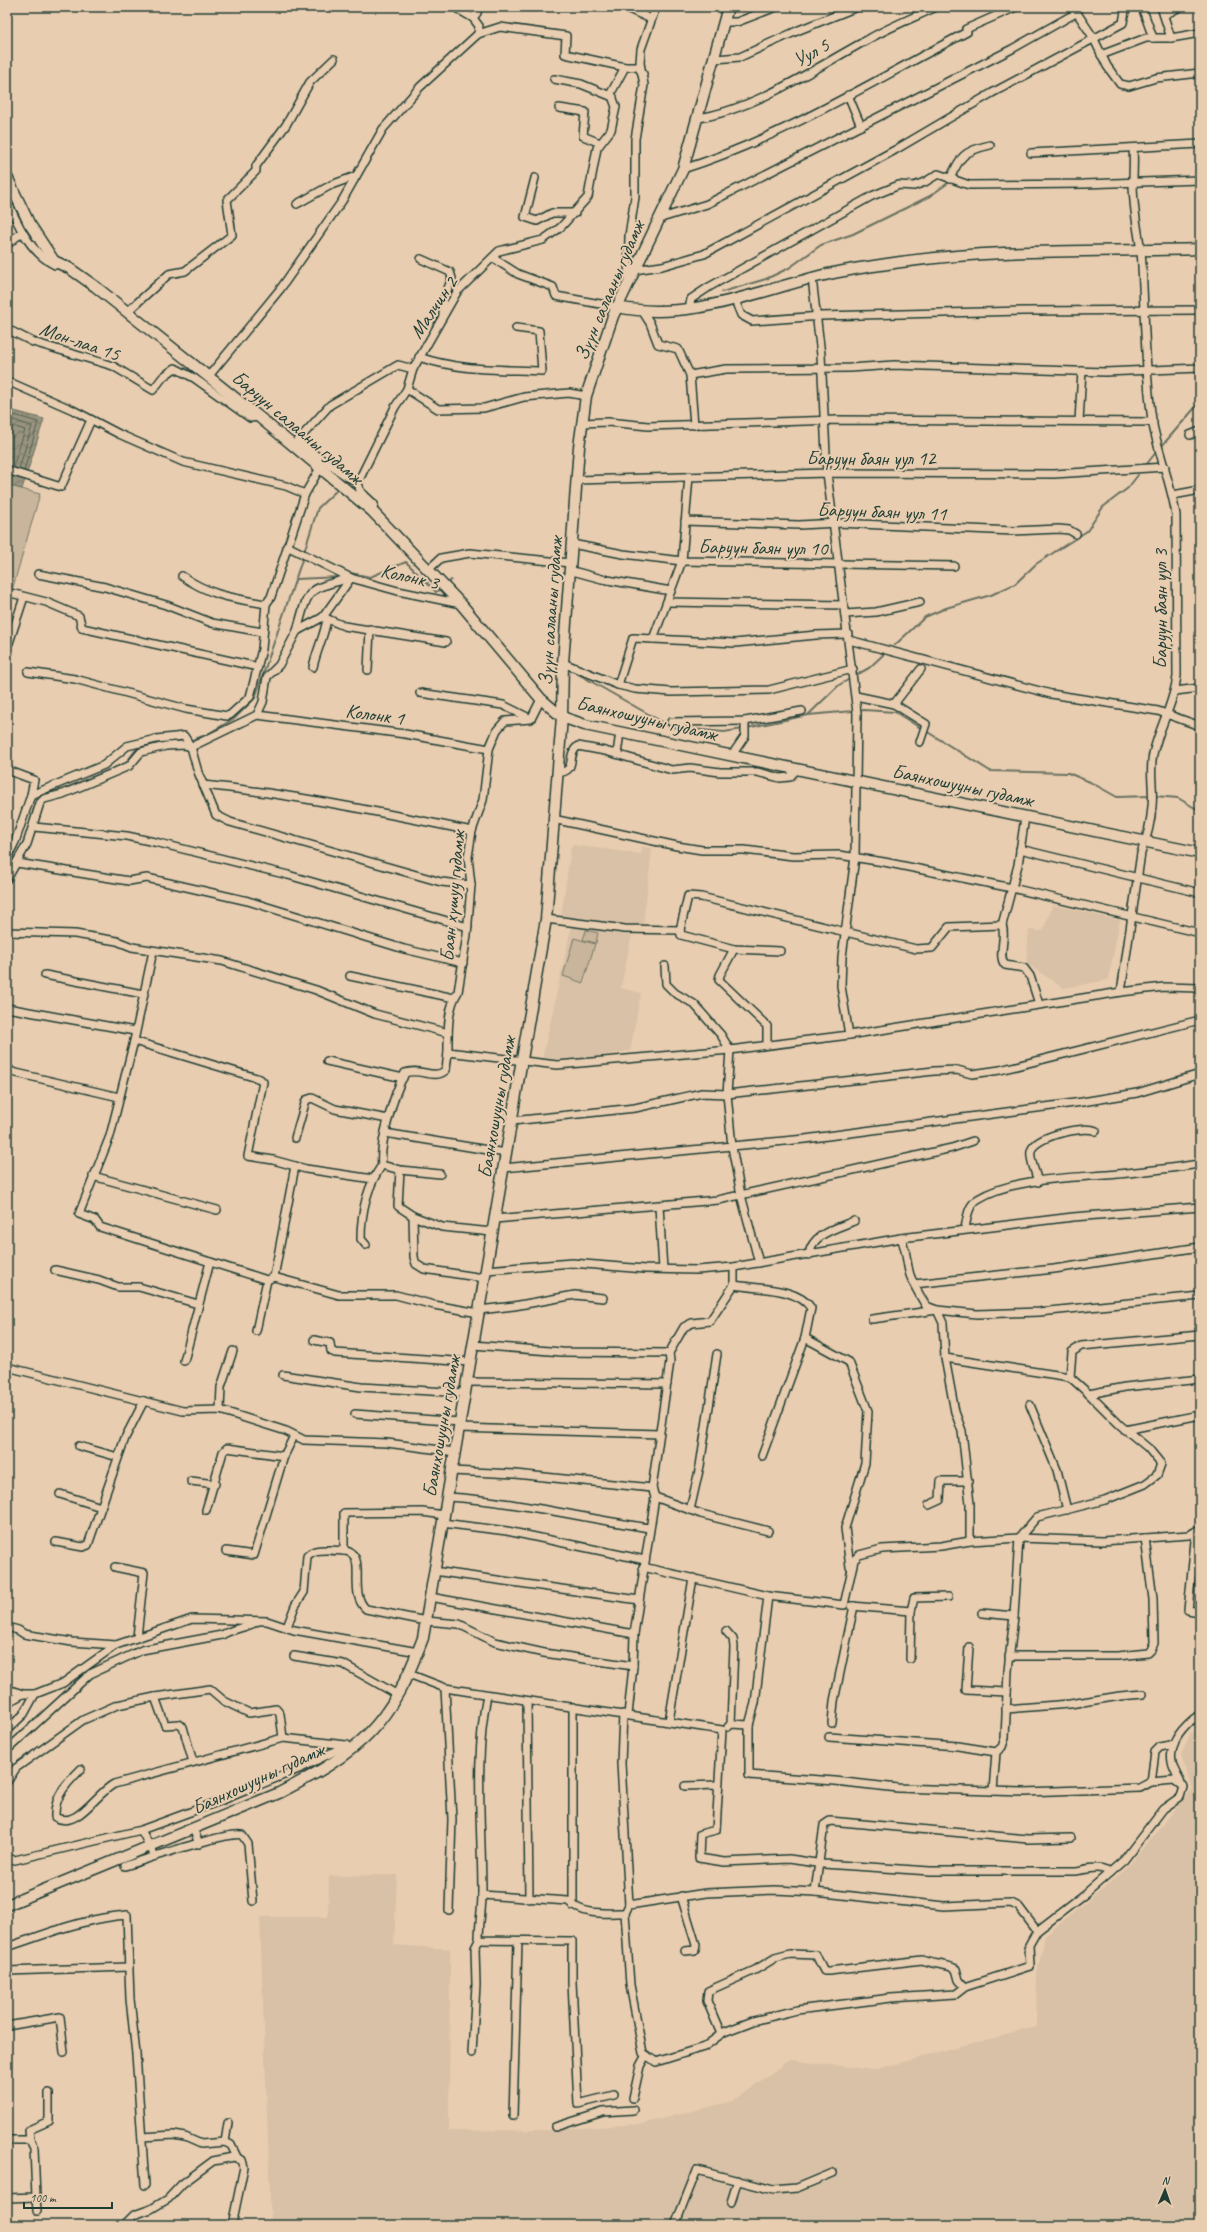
<svg xmlns="http://www.w3.org/2000/svg" width="1207" height="2232" viewBox="0 0 1207 2232" font-family="Caveat,sans-serif">
  <style>
    .built { fill: #d8c1a6 }
    .park { fill: #c8b59b; stroke: #747968 }
    .water { fill: url(#water-waves); stroke: #687161 }
    .lines { fill: none; stroke-linecap: round; stroke-linejoin: round }
    .shore { stroke: #506052; stroke-width: 1 }
    .stream { stroke: #687161; stroke-width: 2 }
    .street-casing { stroke: #1f3d34; stroke-width: 10 }
    .secondary-casing { stroke: #1f3d34; stroke-width: 13 }
    .street { stroke: #e9cdb0; stroke-width: 7 }
    .secondary { stroke: #e9cdb0; stroke-width: 10 }
    .labels { text-anchor: middle; stroke-width: 4; stroke-linejoin: round; paint-order: stroke }
    .street-label { font-size: 20px; fill: #1f3d34; stroke: #e9cdb0 }
  </style>
  <defs>
    <pattern id="water-waves" width="16" height="10" patternUnits="userSpaceOnUse"><rect width="16" height="10" fill="#99947f"/><path d="M0 5q4-4 8 0t8 0" fill="none" stroke="#7c7a69"/></pattern>
  </defs>
  <rect width="100%" height="100%" fill="#e9cdb0"/>
  <filter id="ink" filterUnits="userSpaceOnUse"><feTurbulence type="fractalNoise" baseFrequency=".025" numOctaves="2"/><feDisplacementMap in="SourceGraphic" scale="8" xChannelSelector="R" yChannelSelector="G"/><feConvolveMatrix kernelMatrix="1 2 1 2 8 2 1 2 1" color-interpolation-filters="sRGB"/></filter>
  <g filter="url(#ink)">
    <!-- built -->
    <g class="built">
      <polygon points="573,845 641,854 642,847 652,848 643,926 627,925 626,927 561,917 571,847"/>
      <polygon points="1053,905 1120,920 1108,980 1063,988 1026,963 1029,930 1043,931"/>
      <polygon points="572,924 632,933 621,988 641,993 630,1051 586,1058 542,1060"/>
      <polygon points="1200,1728 1200,2225 271,2225 260,1917 328,1917 329,1876 397,1875 394,1945 450,1949 449,2131 551,2130 641,2124 733,2101 789,2060 873,2070 1036,2027 1037,1974 1045,1936 1125,1870 1192,1789 1181,1755 1191,1733"/>
    </g>
    <!-- park -->
    <g class="park">
      <polygon points="7,485 40,494 13,587 7,586"/>
      <polygon points="586,930 598,933 596,943 583,940"/>
      <polygon points="574,938 595,944 583,983 563,976"/>
    </g>
    <!-- water -->
    <polygon class="water" points="7,409 44,419 22,489 7,485"/>
    <g class="lines">
      <!-- shore -->
      <g class="shore">
        <polyline points="7,413 38,422 24,471"/>
        <polyline points="7,418 32,426 19,469"/>
        <polyline points="7,424 25,430 13,467"/>
      </g>
      <!-- stream -->
      <g class="stream">
        <polyline points="722,292 766,279 789,268 821,245 853,234 930,196 948,183"/>
        <polyline points="1160,448 1200,402"/>
        <polyline points="1146,465 1157,451"/>
        <polyline points="304,552 318,508 339,488"/>
        <polyline points="351,573 370,577 406,562 436,592 440,589"/>
        <polyline points="296,579 340,577"/>
        <polyline points="448,583 451,580"/>
        <polyline points="895,645 925,617 946,608 991,595 1015,584 1036,564 1087,531 1103,507 1128,488 1138,475"/>
        <polyline points="571,670 671,727 724,732 743,729"/>
        <polyline points="858,674 869,668 884,654"/>
        <polyline points="808,715 839,685 848,680"/>
        <polyline points="747,728 808,715 864,710 895,712 922,729"/>
        <polyline points="926,731 990,771 1068,773 1090,782 1117,797 1150,796"/>
        <polyline points="189,741 206,735 235,718 255,698 303,557"/>
        <polyline points="1155,796 1178,798 1200,811"/>
        <polyline points="29,827 37,797 66,788 126,763 137,748 162,742 185,741"/>
        <polyline points="7,871 25,839"/>
      </g>
      <defs>
        <g id="street">
          <polyline points="454,7 473,18 479,26 478,34"/>
          <polyline points="624,7 651,19"/>
          <polyline points="1073,7 1093,37 1107,66 1120,84 1129,86 1156,78 1200,73"/>
          <polyline points="1142,7 1153,38"/>
          <polyline points="1161,7 1171,38"/>
          <polyline points="1164,15 1180,7"/>
          <polyline points="473,18 477,13 478,7"/>
          <polyline points="725,22 737,22 776,7"/>
          <polyline points="1101,55 1146,38 1171,38 1200,33"/>
          <polyline points="715,59 740,57 799,30 857,7"/>
          <polyline points="554,79 581,84 613,97"/>
          <polyline points="848,95 861,126"/>
          <polyline points="559,108 585,112 583,136 600,143"/>
          <path d="M698 118C754 110 817 67 867 40 889 27 913 18 936 7"/>
          <polyline points="1031,153 1200,144"/>
          <path d="M683 169C782 138 875 80 967 32L966 29 1016 7"/>
          <polyline points="535,178 525,217 537,221 552,213 575,213"/>
          <path d="M950 179C960 156 964 151 990 145"/>
          <path d="M7 201C18 224 30 253 55 265"/>
          <polyline points="297,204 331,185 356,176"/>
          <polyline points="658,219 707,204 1012,49 1076,13"/>
          <polyline points="7,245 22,232"/>
          <polyline points="493,258 518,274 553,287 556,296 617,307"/>
          <polyline points="421,259 450,272 452,278 443,301 443,315"/>
          <polyline points="634,270 662,266 704,254 895,150 992,93 1123,23 1125,11"/>
          <polyline points="812,278 821,355 827,473 857,713 855,857 842,957 841,986 849,1035"/>
          <polyline points="628,281 629,236 635,197 635,139 644,85 640,63 641,49 656,7"/>
          <polyline points="735,300 741,315 752,321 821,316 1025,311 1200,310"/>
          <polyline points="689,309 691,299 709,287 872,196 899,185 914,186 925,182 938,174 969,185 1084,184 1200,180"/>
          <polyline points="127,312 169,274 185,271 232,235 227,200 256,171 256,166 286,125 310,82 334,59"/>
          <polyline points="643,312 650,323 658,344 678,349 690,375 694,425"/>
          <polyline points="7,329 33,342 113,366 153,390 163,377 175,368 194,378 250,418 259,417"/>
          <path d="M419 357C459 371 500 369 542 371L539 331 516 328"/>
          <polyline points="413,369 407,389 438,409 484,408 524,397 569,393 586,396"/>
          <polyline points="690,375 726,369 850,368 894,365 1105,372 1200,368"/>
          <polyline points="208,377 281,288 342,201 383,129 420,87 478,34 500,27 566,36 565,54 625,67 638,67 643,74"/>
          <polyline points="7,381 73,410 119,434 183,462 286,486 305,494"/>
          <polyline points="1079,421 1082,371"/>
          <polyline points="581,423 608,422 648,426 838,420 1153,422"/>
          <polyline points="1190,435 1200,431"/>
          <polyline points="297,442 346,476 358,482"/>
          <polyline points="293,446 330,405 398,365 413,369 457,292 499,251 543,240 561,227 588,197 597,148 611,130 616,107 611,93 625,67"/>
          <polyline points="7,470 61,487 91,420"/>
          <polyline points="577,480 827,473 1054,474 1165,467"/>
          <polyline points="1173,495 1200,490"/>
          <polyline points="372,511 374,504 360,491 358,482 395,407 407,389"/>
          <polyline points="685,521 799,525 838,523 1013,531 1059,529 1069,530 1076,534"/>
          <polyline points="572,544 623,554 682,561 954,566"/>
          <polyline points="287,546 351,578 398,591 461,604"/>
          <polyline points="429,569 441,558 470,553 570,563"/>
          <polyline points="569,570 602,579 671,591"/>
          <polyline points="38,574 105,587 166,605 212,623 262,632"/>
          <path d="M182 576C211 596 232 598 266 604"/>
          <polyline points="7,592 46,602 79,616 82,628 258,667"/>
          <polyline points="667,602 844,605"/>
          <polyline points="845,614 876,612 920,602"/>
          <polyline points="323,617 344,626 446,642"/>
          <path d="M297 631C309 587 306 590 351 578"/>
          <polyline points="653,639 682,561 689,476"/>
          <polyline points="849,640 1051,694 1158,711 1200,726"/>
          <polyline points="9,643 24,597"/>
          <polyline points="563,663 618,685 635,689 671,692 769,690 853,669"/>
          <path d="M313 667C317 649 324 637 327 619"/>
          <polyline points="368,670 370,629"/>
          <polyline points="28,672 75,679 186,709 227,716 230,715 250,697 262,649 266,604 271,597 305,494 320,468"/>
          <polyline points="618,685 633,638 735,643 816,635 848,634"/>
          <polyline points="1175,691 1200,688"/>
          <polyline points="420,693 503,705 529,718"/>
          <polyline points="856,696 894,704 921,669"/>
          <path d="M541 699 531 719 505 721 497 730 489 749 483 800 472 831 468 857 471 885 467 935 458 992C447 1008 448 1034 448 1052L557 1065 730 1050 849 1035 1121 992 1164 987 1200 988"/>
          <polyline points="894,704 926,724 920,742"/>
          <polyline points="257,715 405,734 489,749"/>
          <polyline points="671,722 745,721 802,711"/>
          <polyline points="617,754 620,732"/>
          <polyline points="732,755 745,736 745,721"/>
          <polyline points="7,770 34,780 31,795 104,765 127,746 156,739 184,736 191,747 257,715 263,702 267,677 279,665 297,631 323,617 351,578"/>
          <path d="M557 773C579 771 565 756 578 746L605 751 672 770 690 768 720 772H757L780 778 790 777 797 769"/>
          <path d="M203 785C294 794 383 813 472 831"/>
          <path d="M1025 817 1018 865 1002 925C1007 937 997 956 1005 965L1024 968 1030 976 1039 1004"/>
          <polyline points="553,819 677,846 702,850 744,850 793,856 839,855 884,862 1012,888 1200,933"/>
          <polyline points="34,827 127,836 159,843 288,875 468,927"/>
          <polyline points="1020,849 1200,893"/>
          <polyline points="7,858 15,842 31,795"/>
          <polyline points="17,863 129,881 147,878 248,901 404,949 463,963"/>
          <polyline points="7,879 27,844 40,803 44,799 63,794 129,766 141,752 166,746 184,745 191,747 198,772 216,815 230,822 441,882 471,885"/>
          <polyline points="546,919 625,929 680,930 688,896 701,897 916,949 932,948 949,927 1002,925"/>
          <polyline points="680,930 681,935 734,949 780,951"/>
          <polyline points="7,932 75,934 117,941 132,947 222,961 316,990 375,1014 448,1033"/>
          <polyline points="734,949 720,975 719,980 767,1026 767,1045"/>
          <polyline points="153,951 134,1041 110,1136 79,1214 95,1220 100,1227 267,1280 274,1277 339,1295 396,1295 434,1305 479,1313"/>
          <polyline points="665,966 666,984 675,993 694,1004 721,1035 730,1050 727,1094 732,1147 741,1195 759,1263"/>
          <polyline points="45,975 143,994"/>
          <polyline points="350,976 454,998"/>
          <path d="M1121 992 1141 853C1147 838 1151 822 1152 806 1154 788 1149 772 1153 754 1159 727 1174 704 1177 676L1176 515C1171 483 1158 453 1152 420 1144 364 1145 306 1141 250 1137 228 1133 204 1133 182 1133 170 1134 160 1133 148"/>
          <polyline points="7,1008 135,1031"/>
          <polyline points="134,1041 260,1079 263,1082 248,1156 273,1160 306,1169 373,1179"/>
          <path d="M448 1052 446 1070C433 1081 421 1067 405 1073 394 1093 379 1144 382 1165L400 1170 398 1206 413 1216 414 1257 416 1264 424 1269 484 1278"/>
          <polyline points="327,1061 403,1078"/>
          <polyline points="7,1067 12,1072 119,1097"/>
          <polyline points="512,1121 635,1108 702,1093 727,1094 934,1071 957,1070 972,1074 1000,1070 1200,1020"/>
          <polyline points="385,1133 506,1153"/>
          <polyline points="295,1138 306,1100 312,1098 335,1109 388,1119"/>
          <polyline points="503,1168 805,1139 1082,1102 1137,1093 1200,1074"/>
          <polyline points="400,1170 440,1174"/>
          <polyline points="93,1176 217,1210"/>
          <path d="M1038 1182C1036 1173 1029 1159 1031 1151 1035 1136 1084 1125 1096 1131"/>
          <polyline points="659,1206 663,1269"/>
          <polyline points="413,1216 442,1227 492,1232"/>
          <polyline points="495,1219 718,1200 952,1148 973,1141"/>
          <path d="M965 1229C967 1218 968 1205 978 1199 1013 1177 1078 1178 1118 1174 1146 1171 1173 1168 1200 1164"/>
          <polyline points="901,1238 1073,1217 1200,1207"/>
          <path d="M366 1245 361 1239C361 1212 366 1188 382 1165"/>
          <path d="M809 1255C811 1234 837 1228 854 1221"/>
          <path d="M734 1267V1285C757 1289 797 1287 811 1308L805 1338 849 1362 868 1411 865 1463 845 1528 850 1567"/>
          <polyline points="55,1270 99,1280 118,1287 139,1287 198,1304"/>
          <path d="M486 1270 572 1263 645 1269 697 1270 734 1267 901 1238C907 1251 906 1262 910 1275 914 1286 920 1296 926 1306L937 1310 943 1323 945 1358 1070 1377 1089 1394 1125 1387 1200 1379"/>
          <polyline points="274,1277 295,1166"/>
          <polyline points="914,1284 1054,1269 1200,1247"/>
          <polyline points="479,1310 514,1306 575,1295 603,1298"/>
          <polyline points="872,1319 937,1310 977,1314 1039,1312 1200,1296"/>
          <polyline points="256,1331 267,1280"/>
          <polyline points="314,1340 330,1343 331,1351 335,1353 470,1362"/>
          <polyline points="669,1353 684,1327 692,1323 710,1321 734,1285"/>
          <polyline points="945,1358 955,1412 962,1431 970,1504 970,1541"/>
          <polyline points="184,1361 210,1262"/>
          <polyline points="7,1367 183,1411 220,1410 286,1431 304,1440 387,1443 455,1452"/>
          <polyline points="283,1375 361,1387 465,1393"/>
          <polyline points="1070,1377 1072,1352 1081,1346 1200,1335"/>
          <polyline points="467,1382 667,1384"/>
          <polyline points="1030,1405 1057,1470 1067,1510"/>
          <polyline points="220,1410 221,1387 233,1351"/>
          <polyline points="355,1414 460,1422"/>
          <polyline points="459,1428 659,1434"/>
          <polyline points="1125,1430 1200,1415"/>
          <polyline points="79,1446 118,1457"/>
          <polyline points="762,1456 805,1338"/>
          <polyline points="451,1471 515,1474 652,1488"/>
          <polyline points="191,1481 215,1484"/>
          <polyline points="60,1494 101,1507"/>
          <path d="M447 1497C515 1501 582 1518 649 1528"/>
          <polyline points="655,1497 701,1514 768,1531"/>
          <polyline points="929,1505 940,1500 941,1481 968,1481"/>
          <polyline points="206,1510 223,1452 227,1448 284,1456"/>
          <polyline points="690,1510 700,1466 717,1354"/>
          <polyline points="442,1523 507,1531 645,1560"/>
          <polyline points="1196,1531 1188,1610 1200,1612"/>
          <polyline points="56,1542 83,1547 88,1545 125,1438 144,1401"/>
          <polyline points="226,1551 254,1555 284,1456 294,1436"/>
          <polyline points="344,1551 344,1513 422,1512 444,1515"/>
          <polyline points="115,1567 144,1573 137,1637"/>
          <polyline points="643,1567 768,1596 844,1605 854,1560 859,1555 882,1549 941,1546 970,1541 1019,1538 1102,1541 1189,1535 1200,1529"/>
          <polyline points="434,1571 639,1600"/>
          <polyline points="768,1596 755,1703 749,1725 749,1775 835,1781 898,1788 1024,1792 1140,1788 1151,1782 1174,1780 1182,1786"/>
          <polyline points="430,1597 634,1634"/>
          <polyline points="851,1606 911,1611 914,1598 948,1597"/>
          <polyline points="982,1613 1014,1616"/>
          <polyline points="7,1627 18,1630 24,1634 72,1642 116,1645"/>
          <path d="M287 1627 295 1606 304 1592 307 1556C314 1549 321 1550 330 1550 336 1551 344 1550 349 1552 366 1559 348 1593 366 1609L426 1621 459 1624 495 1642 544 1653 633 1666 634 1634 655 1497 652 1488 670 1361 669 1353 562 1352 473 1345"/>
          <polyline points="726,1631 733,1639 734,1647 731,1724"/>
          <polyline points="969,1647 966,1690 1007,1692"/>
          <polyline points="294,1656 343,1664 398,1695"/>
          <polyline points="1009,1656 1118,1656 1148,1653 1151,1650 1154,1643 1153,1599 1145,1538"/>
          <polyline points="910,1659 911,1611"/>
          <polyline points="409,1674 445,1688 452,1819 449,1910"/>
          <path d="M445 1688 722 1730 716 1830 700 1834 699 1858 724 1862 789 1859 823 1864 930 1871H1076C1088 1869 1099 1865 1110 1872"/>
          <polyline points="7,1689 23,1694"/>
          <path d="M487 1695C474 1761 482 1827 482 1894 482 1909 479 1924 479 1940L572 1941V1982L578 2104 614 2095"/>
          <polyline points="155,1697 165,1725 178,1724 183,1727 193,1762"/>
          <polyline points="527,1701 529,1899"/>
          <polyline points="7,1703 23,1694 35,1694"/>
          <polyline points="573,1707 573,1906"/>
          <polyline points="1006,1709 1070,1704 1120,1696 1143,1694"/>
          <path d="M623 1714 621 1763 629 1905 625 1913 630 1985 643 2053 656 2062 704 2047 724 2032 753 2021 797 2010 891 1998 956 1994 965 1987 1030 1966 1029 1945 1037 1931 1085 1894 1124 1860 1163 1809 1180 1797 1183 1787C1180 1780 1173 1770 1172 1762 1168 1741 1185 1725 1200 1714"/>
          <polyline points="628,1715 633,1666"/>
          <polyline points="669,1721 693,1578"/>
          <polyline points="832,1723 834,1701 854,1606"/>
          <polyline points="728,1727 731,1724 749,1725"/>
          <polyline points="7,1730 24,1714 35,1694 63,1683 116,1645 192,1619 267,1621 294,1630 418,1652"/>
          <polyline points="829,1737 958,1746 996,1752"/>
          <path d="M7 1750 90 1674 142 1650 222 1635C233 1628 247 1628 258 1621"/>
          <path d="M81 1769C67 1783 54 1796 55 1817 77 1830 95 1794 114 1784L283 1738 346 1745"/>
          <polyline points="7,1782 16,1768 83,1720 117,1705 155,1697 210,1689 224,1701 249,1713 276,1709 280,1714 283,1738"/>
          <polyline points="1151,1782 1155,1752 1160,1747 1174,1744"/>
          <polyline points="685,1786 718,1785"/>
          <polyline points="993,1791 996,1752 1002,1747 1005,1738 1008,1671 1014,1616 1019,1538 1037,1517 1105,1500 1145,1484 1157,1475 1161,1464 1148,1448 1120,1425 1089,1394"/>
          <polyline points="193,1828 199,1844"/>
          <polyline points="141,1830 220,1801 301,1768 347,1745"/>
          <polyline points="7,1858 15,1860 141,1830 155,1856"/>
          <path d="M125 1866C145 1860 227 1831 242 1835L248 1844 253 1901"/>
          <polyline points="815,1892 824,1825 830,1821 1028,1839 1071,1838"/>
          <path d="M482 1895 568 1901C583 1916 606 1913 625 1913"/>
          <polyline points="681,1896 696,1945 695,1950 685,1951"/>
          <polyline points="629,1905 706,1893 775,1890 815,1892 944,1906 1011,1903 1019,1907 1037,1931"/>
          <path d="M7 1947C47 1934 84 1918 127 1915L130 1999 136 2054 145 2185"/>
          <polyline points="7,1971 129,1967"/>
          <polyline points="7,2026 60,2017 64,2052"/>
          <path d="M721 2034 707 2001 708 1991 755 1970 775 1958 790 1954 816 1955 824 1971H829L922 1960C933 1965 945 1963 956 1969L959 1980 965 1987"/>
          <polyline points="472,2053 476,1985 475,1948 479,1940"/>
          <polyline points="633,2098 640,2066 646,2055"/>
          <polyline points="513,2116 518,1941"/>
          <polyline points="555,2127 603,2112 633,2110"/>
          <polyline points="142,2137 174,2135 185,2137 201,2144 225,2142 228,2123"/>
          <polyline points="7,2140 30,2140 34,2148 36,2197 7,2198"/>
          <polyline points="30,2140 29,2130 49,2121 49,2093"/>
          <polyline points="225,2142 231,2145 238,2159"/>
          <polyline points="36,2197 37,2211"/>
          <polyline points="731,2202 738,2180"/>
          <polyline points="124,2225 134,2215 151,2209 168,2199 182,2184 213,2161 234,2157 242,2160 244,2167 232,2225"/>
          <polyline points="675,2225 697,2170 773,2190 797,2188 833,2173"/>
        </g>
        <g id="secondary">
          <polyline points="7,177 29,223 54,261 69,268 96,287 259,417 372,511 461,604 541,699 562,717 585,725 1200,853"/>
          <path d="M617 307C685 321 747 295 812 278 841 270 872 266 901 262 1001 248 1100 252 1200 249"/>
          <path d="M7 1905 279 1793C361 1751 390 1726 423 1638L546 919 562 717 563 663 579 447 586 396 613 316 683 169 728 7"/>
        </g>
      </defs>
      <!-- street casing -->
      <use href="#street" class="street-casing"/>
      <!-- secondary casing -->
      <use href="#secondary" class="secondary-casing"/>
      <!-- street -->
      <use href="#street" class="street"/>
      <!-- secondary -->
      <use href="#secondary" class="secondary"/>
    </g>
  </g>
  <g class="labels">
    <!-- street labels -->
    <g class="street-label">
      <text transform="translate(811 52) rotate(-29)" y="7">Уул 5</text>
      <text transform="translate(609 290) rotate(-67)" y="7">Зүүн салааны гудамж</text>
      <text transform="translate(433 307) rotate(-56)" y="7">Малчин 2</text>
      <text transform="translate(80 341) rotate(19)" y="7">Мон-лаа 15</text>
      <text transform="translate(298 427) rotate(40)" y="7">Баруун салааны гудамж</text>
      <text x="871" y="465">Баруун баян уул 12</text>
      <text transform="translate(882 511) rotate(2)" y="7">Баруун баян уул 11</text>
      <text transform="translate(763 547) rotate(1)" y="7">Баруун баян уул 10</text>
      <text transform="translate(410 576) rotate(13)" y="7">Колонк 3</text>
      <text transform="translate(1160 609) rotate(-90)" y="7">Баруун баян уул 3</text>
      <text transform="translate(550 611) rotate(-86)" y="7">Зүүн салааны гудамж</text>
      <text transform="translate(375 714) rotate(8)" y="7">Колонк 1</text>
      <text transform="translate(647 718) rotate(13)" y="7">Баянхошууны гудамж</text>
      <text transform="translate(963 785) rotate(12)" y="7">Баянхошууны гудамж</text>
      <text transform="translate(452 896) rotate(-85)" y="7">Баян хүшуу гудамж</text>
      <text transform="translate(496 1107) rotate(-80)" y="7">Баянхошууны гудамж</text>
      <text transform="translate(441 1426) rotate(-80)" y="7">Баянхошууны гудамж</text>
      <text transform="translate(258 1778) rotate(-25)" y="7">Баянхошууны гудамж</text>
    </g>
  </g>
  <!-- margin -->
  <rect width="1207" height="2232" fill="none" stroke="#e9cdb0" stroke-width="24"/>
  <rect x="12" y="12" width="1183" height="2208" fill="none" stroke="#1f3d34" stroke-width="1.5" filter="url(#ink)"/>
  <!-- north arrow -->
  <g transform="translate(1165 2190) rotate(2)" stroke="#e9cdb0" stroke-width="3" paint-order="stroke">
  <path d="M0-3L7 15L0 10L-7 15Z" fill="#1f3d34"/>
  <text y="-6" font-size="11" font-weight="bold" text-anchor="middle" fill="#1f3d34">N</text>
  </g>
  <!-- scale -->
  <path d="M24 2202v6h88v-6" fill="none" stroke="#1f3d34" stroke-width="2"/>
  <text x="30" y="2202" font-size="12" fill="#1f3d34" stroke="#e9cdb0" stroke-width="3" paint-order="stroke">100 m</text>
</svg>
